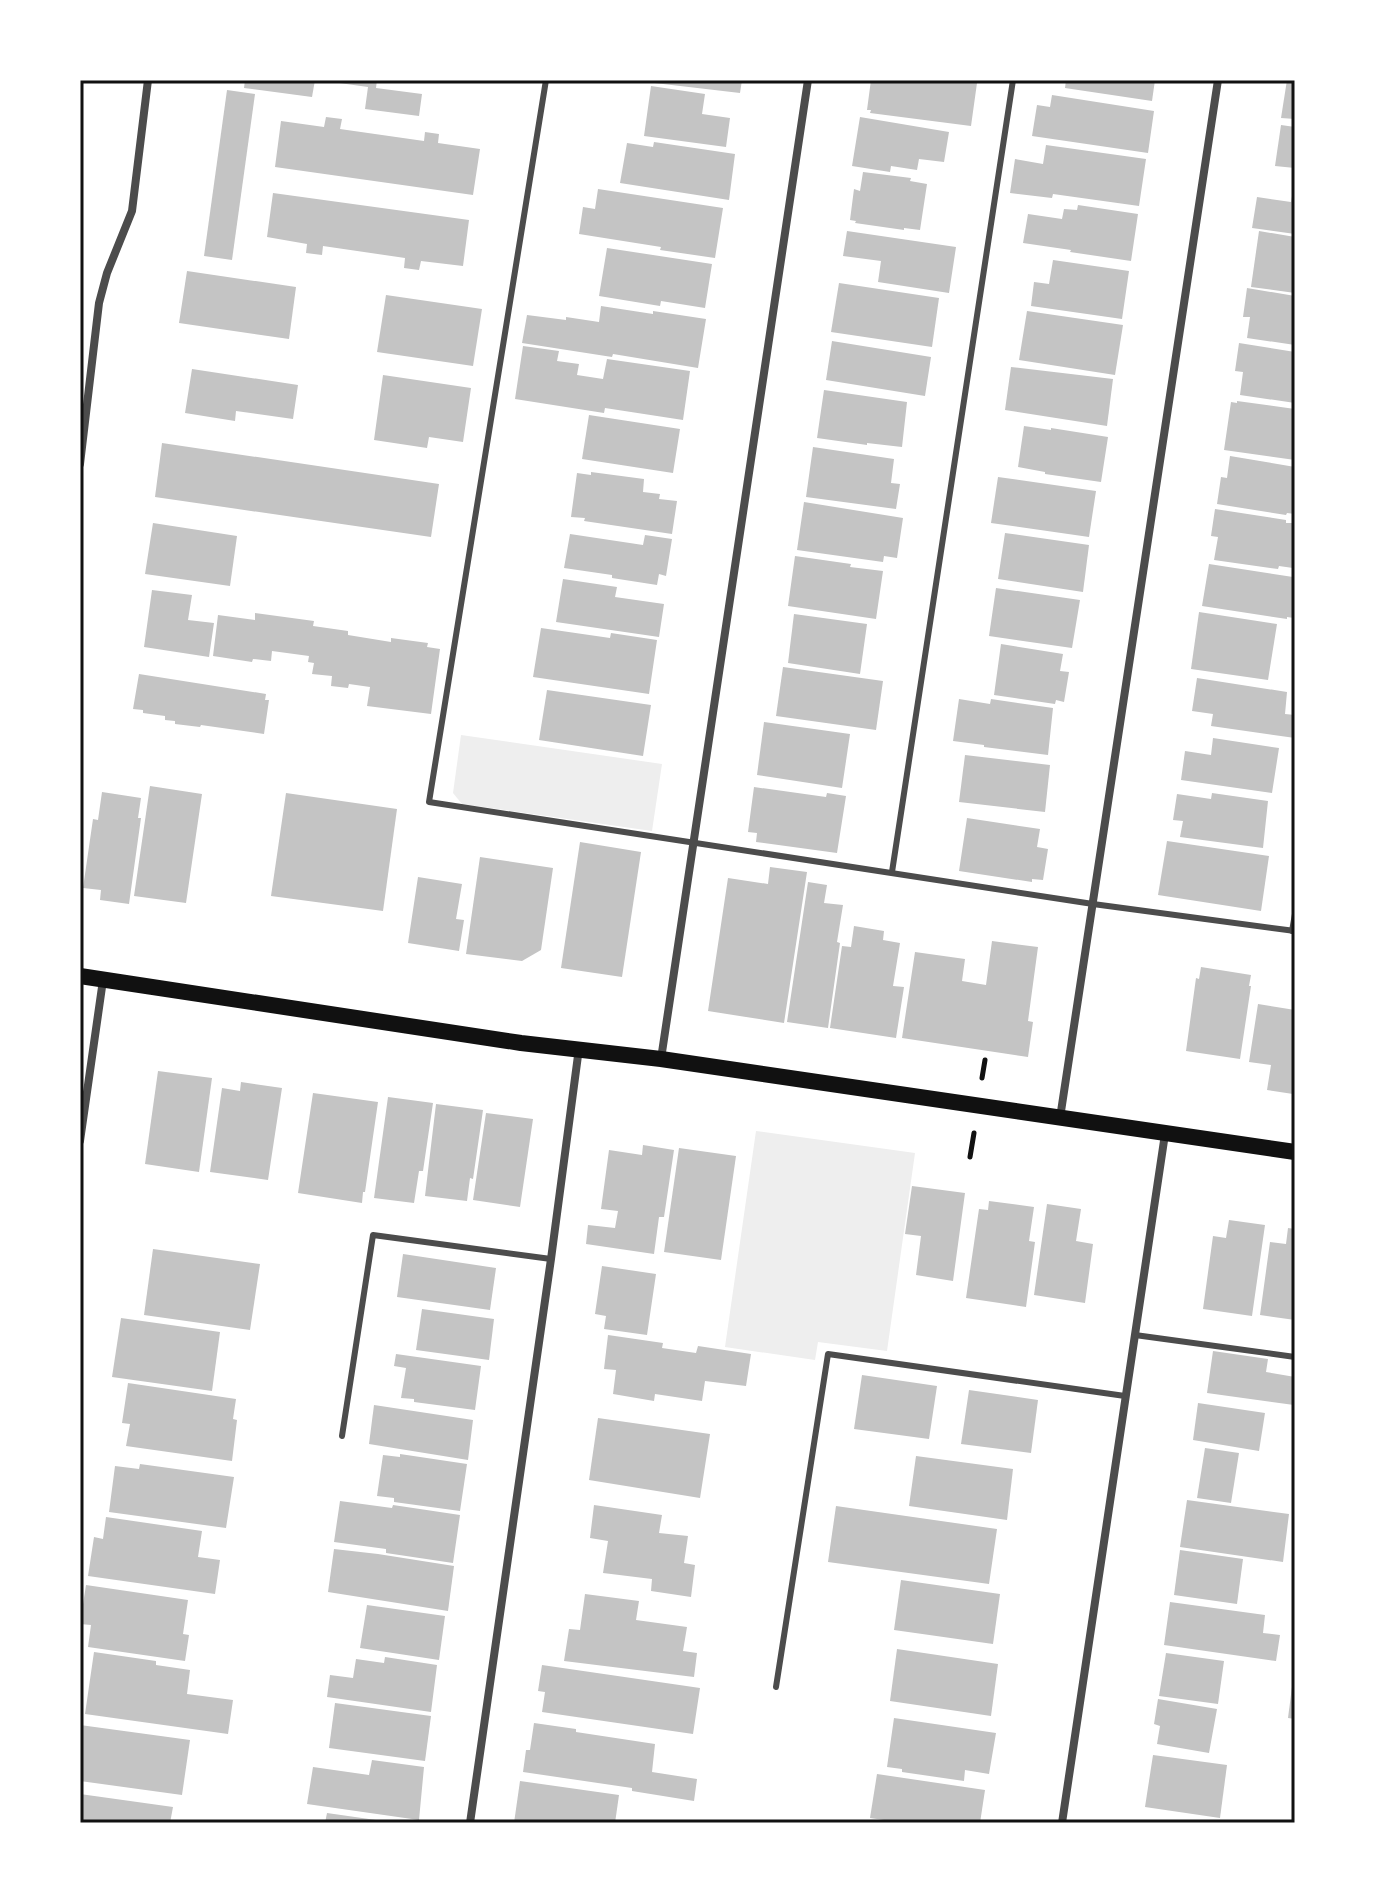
<svg xmlns="http://www.w3.org/2000/svg" width="1375" height="1903" viewBox="0 0 1375 1903" font-family="Karla,sans-serif">
  <style>
    .green { fill: #eee }
    .building { fill: #c4c4c4 }
    .lines { fill: none; stroke-linecap: round; stroke-linejoin: round }
    .path { stroke: #111; stroke-width: 5 }
    .service { stroke: #4c4c4c; stroke-width: 6 }
    .minor { stroke: #4c4c4c; stroke-width: 8 }
    .secondary { stroke: #111; stroke-width: 16 }
    .neatline { fill: none; stroke: #111; stroke-width: 3 }
  </style>
  <rect width="100%" height="100%" fill="#fff"/>
  <!-- green -->
  <g class="green">
    <polygon points="461,735 662,764 652,831 462,804 453,793"/>
    <polygon points="756,1131 915,1153 887,1351 818,1342 815,1360 725,1347"/>
  </g>
  <!-- building -->
  <g class="building">
    <polygon points="245,80 315,80 312,97 244,88"/>
    <polygon points="332,80 377,80 376,88 422,94 419,116 365,109 368,87 332,82"/>
    <polygon points="646,80 742,80 740,93 646,82"/>
    <polygon points="871,80 959,80 977,83 971,126 870,113 871,110 867,110"/>
    <polygon points="1066,80 1155,80 1152,101 1065,88"/>
    <polygon points="1287,80 1295,80 1295,119 1281,118"/>
    <polygon points="651,86 705,94 702,114 730,118 726,147 644,136"/>
    <polygon points="227,90 255,94 232,260 204,256"/>
    <polygon points="1052,95 1154,111 1148,153 1032,136 1037,105 1050,107"/>
    <polygon points="326,117 342,119 340,129 424,141 425,132 439,134 438,143 480,149 473,195 275,167 281,121 324,127"/>
    <polygon points="860,117 949,132 944,162 919,159 917,170 891,166 890,172 852,166"/>
    <polygon points="1281,125 1295,127 1295,168 1275,166"/>
    <polygon points="654,142 735,154 729,200 620,183 627,143 653,147"/>
    <polygon points="1046,145 1146,159 1139,206 1053,194 1052,198 1010,193 1015,159 1043,164"/>
    <polygon points="863,172 911,178 910,181 927,184 920,230 904,228 904,230 855,223 856,221 850,220 854,189 860,191"/>
    <polygon points="598,189 723,208 715,258 660,250 661,247 579,234 583,207 595,209"/>
    <polygon points="1293,190 1295,190 1295,234 1252,228 1257,197 1291,202"/>
    <polygon points="273,193 469,220 463,266 421,261 419,270 404,268 405,258 323,246 322,255 306,253 307,244 267,237"/>
    <polygon points="1078,205 1138,214 1131,261 1070,252 1071,250 1023,243 1028,214 1062,219 1064,209 1077,210"/>
    <polygon points="847,231 956,247 949,293 878,282 881,261 843,256"/>
    <polygon points="1259,231 1295,237 1295,293 1251,287"/>
    <polygon points="607,248 712,264 705,308 661,301 660,306 599,296"/>
    <polygon points="1053,260 1129,271 1122,319 1031,306 1034,282 1049,284"/>
    <polygon points="187,271 296,287 289,339 179,323"/>
    <polygon points="839,283 939,298 932,347 831,332"/>
    <polygon points="1247,288 1295,296 1295,345 1247,338 1250,317 1243,317"/>
    <polygon points="386,295 482,309 473,366 377,352"/>
    <polygon points="601,306 653,314 653,311 706,319 698,368 613,354 612,357 522,343 527,315 566,320 566,317 599,322"/>
    <polygon points="1027,311 1123,325 1115,375 1019,360"/>
    <polygon points="832,341 931,357 925,396 826,380"/>
    <polygon points="1239,343 1295,352 1295,403 1240,395 1243,372 1235,371"/>
    <polygon points="523,346 559,351 557,361 579,364 577,375 603,379 607,359 690,371 683,420 605,408 604,413 515,399"/>
    <polygon points="1011,367 1113,379 1107,426 1005,410"/>
    <polygon points="192,369 298,385 293,419 236,411 235,421 185,413"/>
    <polygon points="383,375 471,388 463,442 429,437 427,448 374,440"/>
    <polygon points="824,390 907,402 902,447 867,443 867,445 817,438"/>
    <polygon points="1237,401 1295,409 1295,460 1224,450 1231,402 1237,403"/>
    <polygon points="589,415 680,429 673,473 582,459"/>
    <polygon points="1024,426 1051,430 1051,428 1108,437 1101,482 1045,474 1045,472 1018,467"/>
    <polygon points="162,443 439,484 431,537 155,497"/>
    <polygon points="813,447 894,459 891,483 900,484 896,509 806,497"/>
    <polygon points="1230,456 1295,467 1295,514 1287,513 1286,515 1217,504 1221,477 1227,478"/>
    <polygon points="591,472 644,479 643,492 660,494 659,499 677,501 672,534 584,521 585,518 571,517 577,473 591,475"/>
    <polygon points="998,477 1096,491 1089,537 991,523"/>
    <polygon points="804,502 903,518 897,558 884,556 883,562 797,550"/>
    <polygon points="1215,509 1286,520 1286,523 1295,523 1295,553 1293,568 1279,566 1278,569 1214,560 1218,537 1211,536"/>
    <polygon points="153,523 237,536 230,586 145,574"/>
    <polygon points="1005,533 1089,545 1083,592 998,579"/>
    <polygon points="570,534 643,545 645,535 672,539 666,576 659,574 657,585 612,578 612,575 564,568"/>
    <polygon points="795,556 851,564 850,567 883,571 876,619 788,606"/>
    <polygon points="1209,564 1293,577 1293,580 1295,580 1294,618 1287,617 1287,619 1202,606"/>
    <polygon points="563,579 617,587 615,597 664,604 659,637 556,622"/>
    <polygon points="996,588 1080,600 1072,648 989,636"/>
    <polygon points="152,590 192,595 188,620 214,623 209,657 144,647"/>
    <polygon points="1199,612 1277,624 1268,680 1191,669"/>
    <polygon points="255,613 314,621 313,626 348,631 348,635 391,642 391,638 428,643 427,647 440,649 431,714 367,706 370,687 349,684 348,688 331,686 332,676 312,674 314,663 308,662 309,656 272,651 271,661 253,659 252,662 213,656 218,615 255,620"/>
    <polygon points="794,614 867,624 860,674 788,663"/>
    <polygon points="541,628 610,638 611,633 657,640 649,694 533,677"/>
    <polygon points="1001,644 1063,654 1060,671 1069,672 1064,702 1056,700 1055,704 994,695"/>
    <polygon points="783,667 883,681 876,730 776,716"/>
    <polygon points="139,674 266,694 265,700 269,700 264,734 201,725 200,727 175,724 175,721 165,720 165,716 143,713 143,710 133,709"/>
    <polygon points="1197,678 1287,692 1285,714 1295,715 1295,738 1211,726 1213,714 1192,711"/>
    <polygon points="547,690 651,705 643,756 539,740"/>
    <polygon points="959,699 990,704 991,699 1053,708 1048,755 984,747 984,745 953,741"/>
    <polygon points="764,722 850,734 842,788 757,775"/>
    <polygon points="1213,738 1279,748 1272,793 1181,780 1185,751 1211,755"/>
    <polygon points="965,755 1050,765 1045,812 959,802"/>
    <polygon points="150,786 202,794 186,903 134,896"/>
    <polygon points="754,787 826,797 827,793 846,796 837,853 756,842 757,833 748,832"/>
    <polygon points="102,792 141,798 138,818 141,818 129,904 100,900 101,890 83,888 93,819 98,820"/>
    <polygon points="286,793 397,809 383,911 271,896"/>
    <polygon points="1212,793 1268,801 1263,848 1180,837 1183,821 1173,820 1177,794 1211,799"/>
    <polygon points="967,818 1040,829 1037,847 1048,849 1043,880 1032,879 1032,882 959,871"/>
    <polygon points="1167,841 1269,856 1261,911 1158,895"/>
    <polygon points="580,842 641,852 622,977 561,968"/>
    <polygon points="480,857 553,868 541,950 522,961 466,954"/>
    <polygon points="770,867 807,872 784,1023 708,1011 728,878 768,884"/>
    <polygon points="418,877 462,884 456,919 464,920 459,951 408,943"/>
    <polygon points="808,882 827,885 824,903 843,905 837,942 840,943 828,1028 787,1022"/>
    <polygon points="854,926 884,931 883,940 900,943 893,986 904,987 896,1038 830,1028 842,946 851,947"/>
    <polygon points="992,941 1038,947 1028,1021 1033,1022 1028,1057 902,1038 915,952 965,959 962,981 986,985"/>
    <polygon points="1201,967 1251,975 1249,986 1251,986 1240,1059 1186,1051 1196,978 1199,979"/>
    <polygon points="1258,1004 1295,1010 1295,1082 1293,1094 1267,1090 1271,1065 1249,1062"/>
    <polygon points="158,1071 212,1078 199,1172 145,1164"/>
    <polygon points="241,1082 282,1088 268,1180 210,1172 222,1088 240,1091"/>
    <polygon points="313,1093 378,1102 365,1192 363,1192 362,1203 298,1193"/>
    <polygon points="388,1097 433,1103 423,1171 419,1171 414,1203 374,1198"/>
    <polygon points="436,1104 483,1110 473,1179 470,1178 467,1201 425,1196"/>
    <polygon points="486,1113 533,1119 520,1207 473,1200"/>
    <polygon points="643,1145 674,1150 664,1217 659,1217 654,1254 586,1244 588,1225 615,1228 618,1211 601,1209 609,1150 642,1155"/>
    <polygon points="679,1148 736,1156 721,1260 664,1252"/>
    <polygon points="912,1186 965,1193 953,1281 916,1275 921,1236 905,1234"/>
    <polygon points="989,1201 1034,1207 1029,1241 1035,1242 1026,1307 966,1298 979,1209 988,1210"/>
    <polygon points="1047,1204 1081,1209 1076,1241 1093,1244 1085,1303 1034,1295"/>
    <polygon points="1229,1220 1265,1225 1252,1316 1203,1309 1213,1236 1226,1238"/>
    <polygon points="1288,1228 1295,1229 1295,1320 1260,1315 1270,1242 1286,1244"/>
    <polygon points="153,1249 260,1264 250,1330 144,1315"/>
    <polygon points="403,1254 496,1268 490,1310 397,1297"/>
    <polygon points="602,1266 656,1274 647,1335 604,1329 606,1316 595,1314"/>
    <polygon points="422,1309 494,1319 489,1360 416,1350"/>
    <polygon points="121,1318 220,1332 212,1391 112,1377"/>
    <polygon points="608,1335 663,1343 662,1348 696,1353 698,1346 751,1354 746,1386 705,1381 702,1401 655,1394 654,1401 613,1394 616,1370 604,1369"/>
    <polygon points="1213,1351 1268,1359 1266,1372 1295,1377 1294,1405 1207,1393"/>
    <polygon points="396,1354 481,1366 475,1410 414,1402 414,1399 401,1398 406,1368 394,1366"/>
    <polygon points="862,1375 937,1386 929,1439 854,1429"/>
    <polygon points="128,1383 236,1399 233,1419 237,1420 232,1461 126,1446 130,1424 122,1423"/>
    <polygon points="969,1390 1038,1400 1031,1453 961,1444"/>
    <polygon points="1198,1403 1265,1413 1259,1451 1193,1440"/>
    <polygon points="374,1405 473,1420 468,1460 369,1444"/>
    <polygon points="598,1418 710,1434 700,1498 589,1480"/>
    <polygon points="1205,1448 1239,1453 1231,1503 1197,1498"/>
    <polygon points="400,1454 467,1464 460,1511 394,1502 394,1498 377,1496 383,1455 400,1457"/>
    <polygon points="916,1456 1013,1469 1007,1520 909,1506"/>
    <polygon points="140,1464 234,1477 226,1528 109,1512 115,1466 139,1469"/>
    <polygon points="1187,1500 1289,1514 1283,1562 1180,1547"/>
    <polygon points="340,1501 392,1508 393,1505 460,1515 453,1563 386,1553 386,1549 334,1542"/>
    <polygon points="594,1505 662,1515 659,1533 688,1536 684,1563 695,1565 691,1597 651,1591 652,1579 603,1573 608,1541 590,1538"/>
    <polygon points="836,1506 997,1529 989,1584 828,1562"/>
    <polygon points="106,1517 202,1531 198,1557 220,1560 215,1594 88,1576 94,1537 103,1539"/>
    <polygon points="334,1549 378,1554 454,1566 448,1611 328,1592"/>
    <polygon points="1180,1550 1243,1559 1237,1604 1174,1595"/>
    <polygon points="901,1580 1000,1594 993,1644 894,1630"/>
    <polygon points="86,1585 188,1600 183,1634 189,1635 185,1661 88,1647 91,1625 80,1624"/>
    <polygon points="585,1594 639,1601 636,1620 687,1627 683,1651 697,1653 694,1677 564,1661 569,1629 580,1630"/>
    <polygon points="1170,1602 1265,1615 1263,1633 1280,1635 1276,1661 1164,1645"/>
    <polygon points="367,1605 445,1616 439,1660 360,1648"/>
    <polygon points="897,1649 998,1664 991,1716 890,1701"/>
    <polygon points="94,1652 156,1661 156,1665 190,1670 187,1694 233,1700 228,1734 85,1714"/>
    <polygon points="1166,1653 1224,1661 1218,1704 1159,1696"/>
    <polygon points="385,1657 437,1665 431,1712 327,1697 330,1675 353,1678 356,1659 384,1663"/>
    <polygon points="542,1665 700,1688 693,1734 542,1712 545,1692 538,1691"/>
    <polygon points="1293,1679 1295,1679 1295,1719 1288,1718"/>
    <polygon points="1158,1699 1217,1709 1209,1753 1157,1744 1160,1726 1154,1724"/>
    <polygon points="335,1703 431,1716 425,1761 329,1748"/>
    <polygon points="894,1718 996,1733 989,1774 965,1770 964,1781 902,1772 902,1769 887,1767"/>
    <polygon points="534,1723 576,1729 576,1732 655,1744 652,1772 697,1779 694,1801 632,1791 632,1788 523,1772 526,1750 530,1750"/>
    <polygon points="80,1725 190,1740 182,1795 80,1781"/>
    <polygon points="1153,1755 1227,1765 1220,1818 1145,1807"/>
    <polygon points="372,1760 424,1767 419,1820 307,1804 313,1767 369,1775"/>
    <polygon points="877,1774 985,1790 980,1823 905,1823 870,1818"/>
    <polygon points="520,1781 619,1795 615,1823 514,1823"/>
    <polygon points="80,1794 173,1807 170,1823 80,1823"/>
    <polygon points="327,1813 383,1821 383,1823 325,1823"/>
  </g>
  <g class="lines">
    <!-- path -->
    <g class="path">
      <polyline points="982,1078 985,1060"/>
      <polyline points="970,1157 974,1133"/>
    </g>
    <!-- service -->
    <g class="service">
      <polyline points="546,80 429,802 1093,904 1295,931"/>
      <polyline points="892,872 1013,80"/>
      <polyline points="1292,931 1295,914"/>
      <polyline points="1135,1335 1295,1357"/>
      <polyline points="342,1436 373,1235 551,1259"/>
      <polyline points="776,1687 828,1354 1125,1396"/>
    </g>
    <!-- minor -->
    <g class="minor">
      <polyline points="80,464 99,303 107,273 132,211 148,80"/>
      <polyline points="661,1059 808,80"/>
      <polyline points="1060,1118 1218,80"/>
      <polyline points="80,1141 103,980"/>
      <polyline points="470,1823 551,1259 579,1048"/>
      <polyline points="1062,1823 1165,1134"/>
    </g>
    <!-- secondary -->
    <polyline class="secondary" points="80,976 521,1043 661,1059 1295,1152"/>
  </g>
  <!-- border -->
  <rect width="1375" height="1903" fill="none" stroke="#ffffff" stroke-width="164"/>
  <rect x="82" y="82" width="1211" height="1739" class="neatline"/>
</svg>
